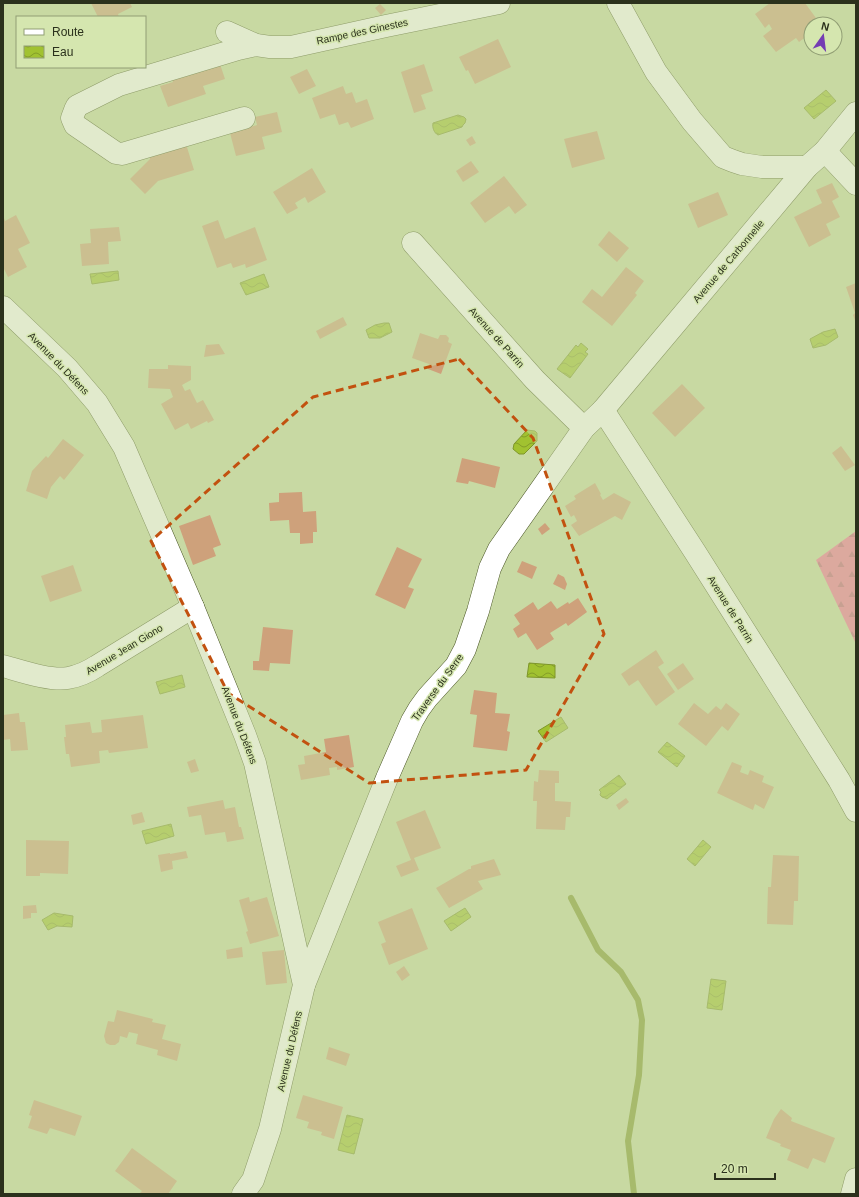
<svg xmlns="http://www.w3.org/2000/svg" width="859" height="1197" viewBox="0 0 859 1197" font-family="Arial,sans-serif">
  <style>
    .forest { fill: url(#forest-firs) }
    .water { fill: url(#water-waves); stroke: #7e962a }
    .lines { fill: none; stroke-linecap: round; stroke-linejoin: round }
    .stream { stroke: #7e962a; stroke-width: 6 }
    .building { fill: #cea17b }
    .minor-casing { stroke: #485423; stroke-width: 23 }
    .minor { stroke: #fff; stroke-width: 22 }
    .marked { fill: none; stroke: #c2510f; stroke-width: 3; stroke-dasharray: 8 5; stroke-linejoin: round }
    .labels { text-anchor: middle; stroke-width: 3; stroke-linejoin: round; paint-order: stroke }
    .street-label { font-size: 10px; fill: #2b311c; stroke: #d5e6af }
  </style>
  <defs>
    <pattern id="forest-firs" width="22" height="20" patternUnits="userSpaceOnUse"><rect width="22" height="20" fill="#f46f9a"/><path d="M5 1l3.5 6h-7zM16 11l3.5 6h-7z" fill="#c65c7d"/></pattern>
    <pattern id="water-waves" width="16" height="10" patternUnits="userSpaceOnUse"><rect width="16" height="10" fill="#a1c230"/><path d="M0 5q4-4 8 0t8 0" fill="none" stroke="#839e28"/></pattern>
  </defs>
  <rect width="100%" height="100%" fill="#c8d9a3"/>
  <!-- forest -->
  <polygon class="forest" points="856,531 856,644 816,560"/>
  <!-- water -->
  <g class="water">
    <polygon points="826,90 836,101 814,119 804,108"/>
    <path d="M458 115 464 117 466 119 465 123 463 125 462 127 438 135C434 133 432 127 433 123Z"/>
    <polygon points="118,271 119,280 92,284 90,274"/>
    <polygon points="264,274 269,287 246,295 240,283"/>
    <polygon points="384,323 389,323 392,332 380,338 369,338 366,330 375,325"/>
    <polygon points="835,329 838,337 826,345 813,348 810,339 823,332"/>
    <polygon points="581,343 588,349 585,352 588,354 570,378 557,369 576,345 578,347"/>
    <polygon points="527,430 535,431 537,433 537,441 524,454 519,454 513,449 514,444"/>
    <polygon points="529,663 555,665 555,678 527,677"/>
    <polygon points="182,675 185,687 160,694 156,682"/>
    <polygon points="561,717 568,728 546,742 538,731"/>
    <polygon points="667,742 685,756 677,767 658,752"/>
    <polygon points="619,775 626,784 607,799 605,798 602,797 600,795 601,792 599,790"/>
    <polygon points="171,824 174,836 146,844 142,831"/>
    <polygon points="703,840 711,847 695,866 687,859"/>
    <polygon points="465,908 471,917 451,931 444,921"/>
    <polygon points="54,913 73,916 72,927 57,926 48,930 42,920"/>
    <polygon points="711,979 726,981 722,1010 707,1008"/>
    <polygon points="347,1115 363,1119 354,1154 338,1150"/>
  </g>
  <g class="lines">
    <!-- stream -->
    <polyline class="stream" points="571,898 598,950 621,972 638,1000 642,1020 639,1075 628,1141 634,1194"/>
  </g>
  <!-- building -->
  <g class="building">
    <polygon points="91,3 130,3 132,7 118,14 119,17 98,17"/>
    <polygon points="770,3 805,3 816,18 811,22 813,24 811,24 811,33 799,42 796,38 776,52 763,36 772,29 769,24 765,28 755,14"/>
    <polygon points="380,4 386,10 381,15 375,8"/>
    <polygon points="498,39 511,67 475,84 468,70 466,71 459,57"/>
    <polygon points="220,64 225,79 203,86 206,94 168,107 160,86 173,82 172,79"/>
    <polygon points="424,64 433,91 421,95 426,109 414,113 401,72"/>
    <polygon points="307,69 316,86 299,94 290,77"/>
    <polygon points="343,86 346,94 352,92 356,103 367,99 374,119 351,128 348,122 339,125 335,114 320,119 312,98"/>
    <polygon points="277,112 282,132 262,137 265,149 236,156 230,133 257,125 255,117"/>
    <polygon points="597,131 605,159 572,168 564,139"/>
    <polygon points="472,136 476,143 470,146 466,140"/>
    <polygon points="186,144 194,170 158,181 145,194 130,179 150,159 150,154"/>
    <polygon points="471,161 479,172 463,182 456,171"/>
    <polygon points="312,168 326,192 308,203 305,197 295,203 298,208 287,214 273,192"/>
    <polygon points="504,176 527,205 515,214 509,206 485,223 470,203"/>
    <polygon points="832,183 839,197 832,201 840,217 826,224 831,235 809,247 794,217 822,203 816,190"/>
    <polygon points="718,192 728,215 698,228 688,204"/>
    <polygon points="16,215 30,243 18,249 27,267 8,277 3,267 3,219 4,218 5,221"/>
    <polygon points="218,220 225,239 255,227 267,260 246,268 245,264 233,268 231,263 217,268 202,226"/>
    <polygon points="119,227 121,241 108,242 109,264 82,266 80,244 91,243 90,229"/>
    <polygon points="609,231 629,248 617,262 598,245"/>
    <polygon points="626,267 644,281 635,293 637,295 612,326 582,302 592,289 602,297"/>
    <polygon points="856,283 856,323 853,315 855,313 846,287"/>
    <polygon points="343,317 347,325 320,339 316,331"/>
    <polygon points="420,333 438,339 440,335 446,335 449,338 448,342 452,344 441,374 428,369 429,364 412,358"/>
    <polygon points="219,344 225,354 204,357 206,345"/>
    <polygon points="168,365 191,366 191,380 182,385 185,391 190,389 197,403 203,400 214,420 208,423 207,421 191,429 188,423 175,430 161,404 173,397 170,389 148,388 149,369 168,369"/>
    <polygon points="682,384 705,408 675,437 652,413"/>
    <polygon points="63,439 84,455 64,480 60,476 51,487 47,499 26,491 32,471 46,456 48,458"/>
    <polygon points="841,446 855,465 845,471 832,453"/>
    <polygon points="462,458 500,467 495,488 469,481 468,484 456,482"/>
    <polygon points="595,483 601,494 600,495 603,500 614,493 631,502 622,520 615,516 579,536 571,525 577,521 574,515 571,517 565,506 576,499 574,496"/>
    <polygon points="302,492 303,512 316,511 317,532 313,532 313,543 300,544 300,533 290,533 289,520 270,521 269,503 279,502 279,493"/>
    <polygon points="210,515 221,545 213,548 216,556 193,565 179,526"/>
    <polygon points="545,523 550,529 542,535 538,529"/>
    <polygon points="397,547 422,559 408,587 414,589 405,609 375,595"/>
    <polygon points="522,561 537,567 532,579 517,572"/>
    <polygon points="73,565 82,591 50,602 41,576"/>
    <polygon points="558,574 564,577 567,584 565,590 553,584"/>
    <polygon points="578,598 587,612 568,626 566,623 550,633 554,639 537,650 526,633 518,638 513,629 520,624 514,615 533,602 538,610 551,601 557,609 568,602 569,604"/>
    <polygon points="263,627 293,630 290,664 270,663 269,671 253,670 253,661 259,661"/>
    <polygon points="656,650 664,663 658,667 675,692 656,706 638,680 629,686 621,674"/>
    <polygon points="683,663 694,679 678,690 667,674"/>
    <polygon points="474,690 497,693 495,713 510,714 507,731 510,732 507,751 473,747 477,715 470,714"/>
    <polygon points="694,703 708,714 716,706 721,710 726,703 740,714 728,731 722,726 706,746 678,724"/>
    <polygon points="19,713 20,722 25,722 28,750 11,751 10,739 3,740 3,715"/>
    <polygon points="143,715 148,748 109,753 108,750 99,751 100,763 71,767 69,754 66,754 64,737 66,737 65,725 90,722 92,733 102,732 101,720"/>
    <polygon points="349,735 354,767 337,770 337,767 329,768 330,775 301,780 298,765 305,764 304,756 326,752 324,739"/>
    <polygon points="195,759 199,771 191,773 187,762"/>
    <polygon points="732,762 742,766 740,772 748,775 750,770 764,776 762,782 774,787 764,809 755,804 753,810 717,793"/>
    <polygon points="539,770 559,771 559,783 555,783 555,801 571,802 570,817 566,817 565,830 536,829 537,801 533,801 534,781 538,782"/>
    <polygon points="626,798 629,802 619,810 616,805"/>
    <polygon points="223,800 225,809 235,807 239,827 241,827 244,839 227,842 225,832 205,835 201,815 189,817 187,807"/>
    <polygon points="425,810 441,848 414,858 419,870 401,877 396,866 411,860 396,822"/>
    <polygon points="142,812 145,822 133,825 131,815"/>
    <polygon points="26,840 69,841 68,874 40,873 40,876 26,876"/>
    <polygon points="186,851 188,858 172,861 173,869 161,872 158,855 170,853 170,854"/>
    <polygon points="773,855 799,856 798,901 794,901 793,925 767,924 768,887 771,887"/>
    <polygon points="494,859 501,875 478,881 483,889 449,908 436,888 469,869 471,869 471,866"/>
    <polygon points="249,897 250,902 267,897 279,936 250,944 246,932 248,931 239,900"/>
    <polygon points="36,905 37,913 31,913 31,918 23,919 23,906"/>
    <polygon points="412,908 428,949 389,965 381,944 386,942 378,922"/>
    <polygon points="242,947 243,957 227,959 226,950"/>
    <polygon points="284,950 287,983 266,985 262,952"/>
    <polygon points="404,966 410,975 402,981 396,972"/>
    <polygon points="117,1010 153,1019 152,1022 166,1025 162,1039 181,1044 177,1061 157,1055 158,1050 136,1044 138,1034 129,1032 127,1038 120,1036 119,1042 115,1045 110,1045 106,1043 104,1036 108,1021 114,1022"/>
    <polygon points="329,1047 350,1054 346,1066 326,1059"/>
    <polygon points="303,1095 343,1107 334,1139 321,1135 322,1132 307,1128 309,1122 296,1118"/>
    <polygon points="34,1100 82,1116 75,1136 50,1128 47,1134 28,1128 32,1116 29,1115"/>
    <polygon points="781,1109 792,1118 791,1121 835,1138 825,1163 813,1158 808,1169 787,1160 791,1150 780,1146 781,1144 766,1138 774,1119"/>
    <polygon points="132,1148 177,1181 168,1194 139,1194 142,1191 115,1171"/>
  </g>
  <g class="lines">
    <defs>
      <g id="minor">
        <polyline points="618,3 656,72 692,121 723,157 733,161 742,164 762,167 807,167"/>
        <polyline points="227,32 256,45 270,47 291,47 386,26 499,3"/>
        <polyline points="244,118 122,154 116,153 75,125 72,118 75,110 77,106 119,85 238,49 256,45"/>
        <polyline points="825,151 856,184"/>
        <polyline points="413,243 535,380 584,428"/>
        <polyline points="3,307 67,368 97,403 124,447 193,607 245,735 255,763 304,985 270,1129 253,1180 243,1194"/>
        <polyline points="603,410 695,552 839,780 856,811"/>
        <path d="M3 666C21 671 50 681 68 678 79 676 88 672 97 666L193 607"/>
        <polyline points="304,985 387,778 412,721 419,709 427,698 456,666 465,649 478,611 490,568 499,549 584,428 603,410 807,167 825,151 856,113"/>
        <polyline points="852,1194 856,1179"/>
      </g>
    </defs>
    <!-- minor casing -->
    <use href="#minor" class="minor-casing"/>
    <!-- minor -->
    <use href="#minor" class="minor"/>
  </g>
  <!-- marked area -->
  <path d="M0 0H859V1197H0ZM459 359 533 438 604 634 526 770 369 783 228 693 151 541 313 397Z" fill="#c8d9a3" fill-opacity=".55" fill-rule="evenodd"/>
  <path class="marked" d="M459 359 533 438 604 634 526 770 369 783 228 693 151 541 313 397Z"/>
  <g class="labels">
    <!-- street labels -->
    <g class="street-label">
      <text transform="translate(362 31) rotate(-12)" y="4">Rampe des Ginestes</text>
      <text transform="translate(728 261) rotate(-50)" y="4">Avenue de Carbonnelle</text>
      <text transform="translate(497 337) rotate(48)" y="4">Avenue de Parrin</text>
      <text transform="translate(59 363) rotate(46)" y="4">Avenue du Défens</text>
      <text transform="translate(731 609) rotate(58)" y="4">Avenue de Parrin</text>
      <text transform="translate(124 649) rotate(-31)" y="4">Avenue Jean Giono</text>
      <text transform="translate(437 687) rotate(-54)" y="4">Traverse du Serre</text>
      <text transform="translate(240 725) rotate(69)" y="4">Avenue du Défens</text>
      <text transform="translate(289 1051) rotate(-77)" y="4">Avenue du Défens</text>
    </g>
  </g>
  <!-- border -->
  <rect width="859" height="1197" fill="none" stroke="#2b311c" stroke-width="8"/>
  <!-- legend -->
  <rect x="16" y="16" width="130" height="52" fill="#d5e6af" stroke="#919e74"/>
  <rect x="24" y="29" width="20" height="6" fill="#ffffff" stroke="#919e74"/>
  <text x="52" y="36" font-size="12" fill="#2b311c">Route</text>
  <rect x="24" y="46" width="20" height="12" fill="url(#water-waves)" stroke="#919e74"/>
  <text x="52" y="56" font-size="12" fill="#2b311c">Eau</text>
  <!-- north arrow -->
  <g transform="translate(823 36) rotate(14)"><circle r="19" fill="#d5e6af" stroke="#919e74"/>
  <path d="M0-3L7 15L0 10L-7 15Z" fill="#743cb3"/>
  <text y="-6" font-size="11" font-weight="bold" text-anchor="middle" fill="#2b311c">N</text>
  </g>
  <!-- scale -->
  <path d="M715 1173v6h60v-6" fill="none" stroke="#2b311c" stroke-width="2"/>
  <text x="721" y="1173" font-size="12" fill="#2b311c" stroke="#d5e6af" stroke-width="3" paint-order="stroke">20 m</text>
</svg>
